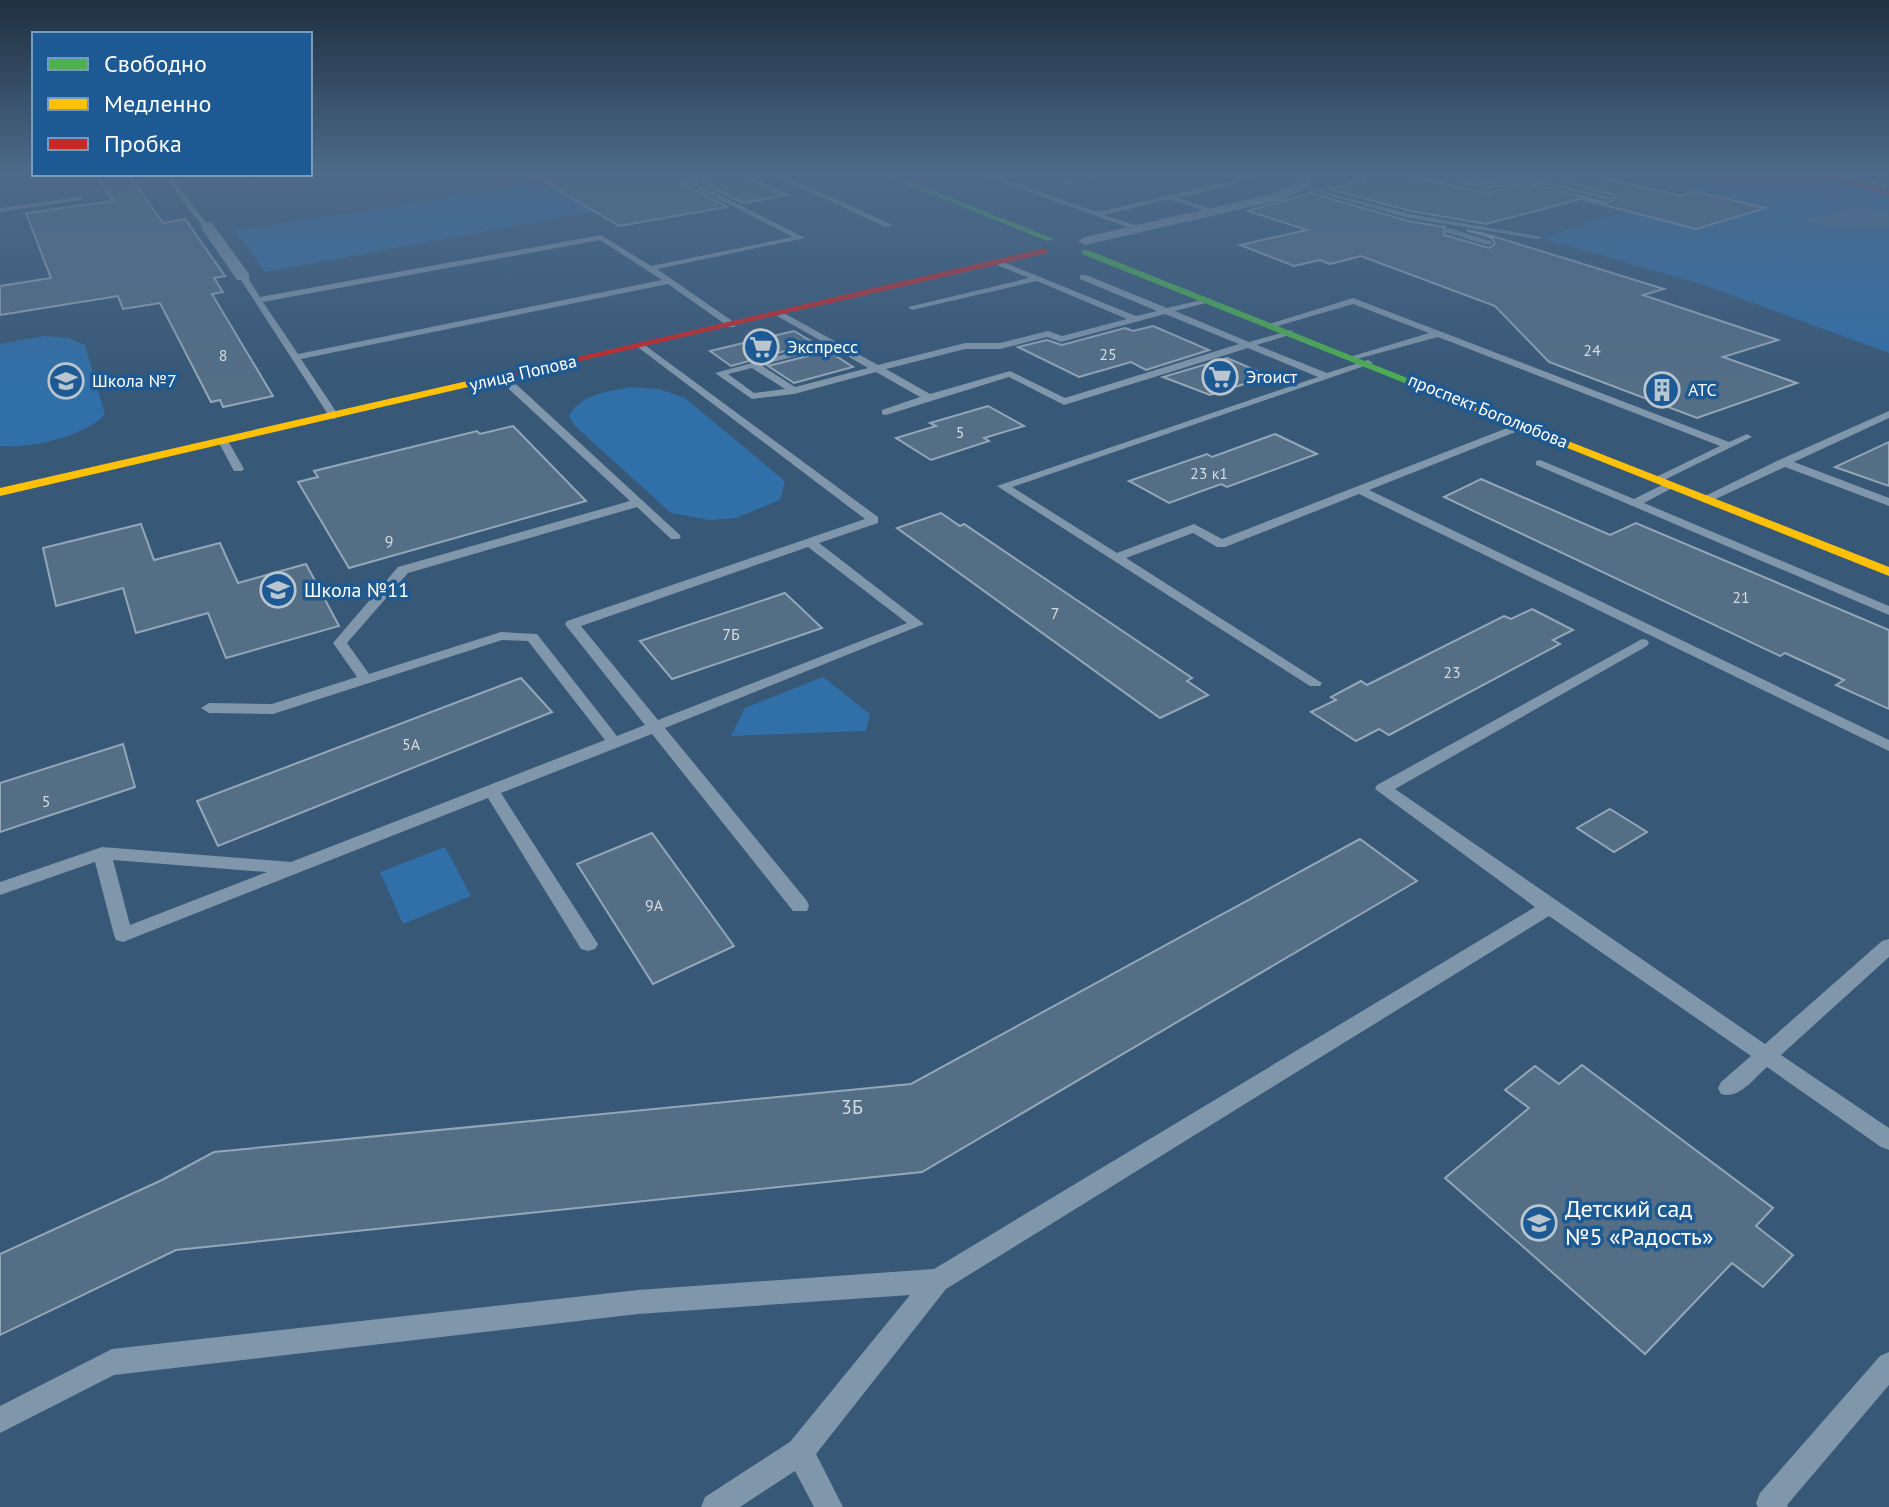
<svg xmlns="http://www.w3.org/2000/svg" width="1889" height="1507" viewBox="0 0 1889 1507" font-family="'PT Sans',sans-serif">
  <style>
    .green { fill: #316fa8 }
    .water { fill: #477098 }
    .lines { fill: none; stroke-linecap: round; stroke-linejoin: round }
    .stream { fill: #477098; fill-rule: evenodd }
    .building { fill: #546e86; stroke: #94a7b8; stroke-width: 2 }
    .lane { fill: #8096aa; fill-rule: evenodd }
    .street { fill: #8096aa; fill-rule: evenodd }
    .fast { fill: #4caf50; fill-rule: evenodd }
    .slow { fill: #ffc107; fill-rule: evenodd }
    .jam { fill: #c62828; fill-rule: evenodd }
    .rail { stroke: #8094a9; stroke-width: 3; stroke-dasharray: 7 3; stroke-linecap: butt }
    .labels { text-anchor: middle; stroke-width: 7; stroke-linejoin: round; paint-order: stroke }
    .number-label { font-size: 16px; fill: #d4dbe1 }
    .far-poi-label { font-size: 18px; fill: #fff; stroke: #1d5992; text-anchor: start }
    .far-street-label { font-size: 18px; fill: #fff; stroke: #1d5992 }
    .poi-label { font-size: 20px; fill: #fff; stroke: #1d5992; text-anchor: start }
    .near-number-label { font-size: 20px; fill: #d4dbe1 }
    .near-poi-label { font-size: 24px; fill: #fff; stroke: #1d5992; text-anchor: start }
  </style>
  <rect width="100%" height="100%" fill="#385877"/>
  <!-- green -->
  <g class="green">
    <polygon points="615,172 655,172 698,192 265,272 235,231"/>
    <polygon points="1838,182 1889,196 1889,353 1704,285 1542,238 1709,184"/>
    <path d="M44 336 68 338 85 345 105 415C79 438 34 448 0 446V344Z"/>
    <path d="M630 387 659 389 685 398 785 481 780 500 736 518 710 520 671 513 574 425 569 416C580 394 608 392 630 387Z"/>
    <polygon points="823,677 870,714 866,731 731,736 745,708"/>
    <polygon points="445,847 471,896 403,924 380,872"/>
  </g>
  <!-- water -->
  <polygon class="water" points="1838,199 1889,213 1889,228 1836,230 1797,219 1829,215 1850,207"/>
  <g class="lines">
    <!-- stream -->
    <polygon class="stream" points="1750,172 1756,172 1853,203 1849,204"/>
  </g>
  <!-- building -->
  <g class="building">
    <polygon points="528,172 700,172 682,183 727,207 619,226"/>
    <polygon points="704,172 736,172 787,195 743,203 701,182 707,178"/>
    <polygon points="1359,172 1393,172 1486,193 1528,183 1607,203 1615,199 1613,195 1530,172 1580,172 1681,196 1696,192 1766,208 1696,229 1581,199 1486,224 1411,211 1328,189 1366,180"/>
    <polygon points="1480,172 1518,172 1519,175 1487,183 1462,176"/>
    <polygon points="96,174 128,174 163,223 185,219 225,276 214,278 223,292 212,294 273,396 223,407 220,400 211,402 160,303 123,309 118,296 0,315 0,286 51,278 26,213 113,201"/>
    <polygon points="1311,193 1408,221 1445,227 1444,235 1489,248 1495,244 1492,238 1466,230 1486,234 1664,289 1643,295 1778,340 1723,357 1797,383 1697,418 1549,362 1495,306 1361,256 1330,264 1320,260 1294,266 1240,245 1307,230 1248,211"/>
    <polygon points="1153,326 1209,350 1146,370 1131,362 1079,377 1018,347 1047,340 1062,345 1125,328 1133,331"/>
    <polygon points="794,331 814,343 731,366 710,351"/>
    <polygon points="828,351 853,367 794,383 768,366"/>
    <polygon points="1227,358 1269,376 1210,395 1163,377"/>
    <polygon points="988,406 1024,426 984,438 989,441 931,460 896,438 936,426 930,423"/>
    <polygon points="513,426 586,501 349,568 298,482 318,477 314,471 477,431 480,434"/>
    <polygon points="1275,434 1317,454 1227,487 1221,484 1169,503 1129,481 1207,454 1212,457"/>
    <polygon points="1889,442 1889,486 1835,467"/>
    <polygon points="1481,479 1610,535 1636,523 1889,630 1889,709 1836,685 1844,680 1785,653 1780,656 1444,497"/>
    <polygon points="941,513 960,526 964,524 1192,678 1187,681 1208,695 1160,718 897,528"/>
    <polygon points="141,524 154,560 220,543 238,583 306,564 339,626 226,658 208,613 136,633 123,588 56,606 43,548"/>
    <polygon points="785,593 822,628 672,679 640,641"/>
    <polygon points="1532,609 1573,630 1553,640 1560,644 1389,735 1379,729 1356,741 1311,712 1336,700 1331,697 1361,681 1367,685 1504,616 1511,619"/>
    <polygon points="521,678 552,712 218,846 197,801"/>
    <polygon points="123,744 135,787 0,832 0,783"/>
    <polygon points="1610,809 1647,832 1614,852 1577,828"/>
    <polygon points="652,833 734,946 653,984 577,864"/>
    <polygon points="1360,839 1417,881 922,1172 176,1250 0,1335 0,1254 162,1180 214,1152 911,1084"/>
    <polygon points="1582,1065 1773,1208 1756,1226 1793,1255 1763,1287 1732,1263 1645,1354 1445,1178 1529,1108 1505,1090 1535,1066 1559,1084"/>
  </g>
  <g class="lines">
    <!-- lane -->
    <g class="lane">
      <polygon points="766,172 774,172 893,225 886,227"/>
      <polygon points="974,172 983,172 1097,212 1227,182 1247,176 1247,172 1253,172 1253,177 1231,185 1178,198 1214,210 1214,214 1170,199 1104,215 1141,227 1138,231"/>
      <polygon points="1423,172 1433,172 1487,186 1524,177 1521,173 1527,172 1530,177 1612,198 1608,200 1528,180 1487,190"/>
      <polygon points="162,174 169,174 210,228 204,228"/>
      <path d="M702 174 704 177 694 182 805 238 657 269 735 323V327H729L668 284 301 359 339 416 334 419 329 416 239 277 246 275 260 297 601 235 651 266 793 237 685 182ZM600 240 662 280 298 354 263 302Z"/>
      <polygon points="1096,174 1098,177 1064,184 1061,182"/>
      <polygon points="1299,185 1410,214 1542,237 1538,239 1409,218 1299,187"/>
      <polygon points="84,196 81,200 0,212 0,208"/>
      <polygon points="1448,228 1491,241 1492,243 1488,245 1445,232"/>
      <path d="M998 260 1136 316 1157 311 1080 279V275H1086L1167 308 1210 298V302L1175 311 1249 342 1292 330V334L1257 345 1327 373 1368 360 1373 363 1012 487 1117 553 1194 524 1222 539 1520 423H1528V427L1369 490 1889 740V751L1359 494 1225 547H1217L1193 533 1126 558 1322 683 1320 686H1310L997 486 1318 377 1248 348 1064 405 1009 377 886 415 882 414V410L920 397 876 372 794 394 752 399 715 373 825 343 777 316V312L780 311 878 365 965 343H1000L1048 331 1062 336 1127 319 1037 281 912 310 908 307 1029 278 995 264ZM1165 314 1239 344 1065 398 1010 371 930 394 886 369 965 349H1000L1047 337 1061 342ZM832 347 868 368 795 387 761 365ZM752 368 785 389 754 393 728 374Z"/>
      <polygon points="1353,298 1729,442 1747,434 1752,437 1658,483 1652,480 1654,478 1720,446 1438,337 1353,360 1353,356 1429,333 1353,304 1271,328 1266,325"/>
      <path d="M642 343 878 517V523L819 543 924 624 665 728 807 901 809 906 807 911H793L652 734 501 793 598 944 595 949 588 951 581 949 488 798 123 942 116 940 114 935 95 862 0 895V882L102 847 291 862 605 740 528 641 502 640 273 714 209 713 201 708 209 703 272 704 357 677 333 643 398 567 630 501 498 379V375H506L681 536 679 539H671L637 507 408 573 347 643 369 674 501 632 537 634 617 736 645 725 567 627 565 624 567 621 865 519 639 348 637 346ZM808 547 907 623 658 720 581 626ZM113 860 267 872 130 925Z"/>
      <polygon points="1889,411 1889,418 1794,462 1889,498 1889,506 1785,467 1709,502 1705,503 1699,499 1779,460"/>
      <polygon points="219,439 227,439 244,469 242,471 234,471 218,441"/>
      <polygon points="1540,460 1634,499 1666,483 1674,483 1674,487 1644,503 1889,606 1889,615 1536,465 1536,461"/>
      <path d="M1642 639 1647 640 1649 643 1647 646 1395 789 1765 1044 1882 941 1889 939V957L1781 1055 1889 1128V1150L1881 1147 1767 1067C1754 1078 1739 1100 1721 1094L1718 1088 1721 1082 1751 1056 1549 916 946 1289 816 1454 843 1507H814L795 1471 740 1507H701L705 1497 790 1442 910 1295 638 1314 114 1375 0 1433V1406L112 1349 638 1290 934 1269 1535 907 1375 789 1377 785Z"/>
      <polygon points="1889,1352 1889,1385 1787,1505 1788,1507 1758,1507 1756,1503 1760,1493 1880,1356"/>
    </g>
    <!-- street -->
    <g class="street">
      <polygon points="1294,172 1306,172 1310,180 1306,189 1285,199 1085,245 1078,241 1085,237 1276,193 1296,184"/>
      <polygon points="207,222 212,223 249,274 249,280 237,280 200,226"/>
    </g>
    <!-- fast -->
    <g class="fast">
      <polygon points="876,172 886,172 1054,239 1047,241"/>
      <polygon points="1082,250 1088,250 1452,396 1442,398 1082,254"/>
    </g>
    <!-- slow -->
    <g class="slow">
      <polygon points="511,371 517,374 515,376 0,496 0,488"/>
      <polygon points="1446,393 1889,567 1889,576 1442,398 1440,396"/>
    </g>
    <!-- jam -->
    <g class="jam">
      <polygon points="1809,172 1821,172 1889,191 1889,195"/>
      <polygon points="1045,248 1048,253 511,377 505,374"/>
    </g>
    <!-- rail -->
    <polyline class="rail" points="1832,172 1889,187"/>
  </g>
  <!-- sky -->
  <linearGradient id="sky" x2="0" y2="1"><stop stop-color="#1f3041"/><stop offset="0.45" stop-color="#4d6a8a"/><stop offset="1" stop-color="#4d6a8a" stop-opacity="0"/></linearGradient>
  <rect width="1889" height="383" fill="url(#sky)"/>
  <!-- icons -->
  <defs>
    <symbol id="supermarket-ring" viewBox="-11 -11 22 22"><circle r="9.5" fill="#1d5992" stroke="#b9c5cf" stroke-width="1.5"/><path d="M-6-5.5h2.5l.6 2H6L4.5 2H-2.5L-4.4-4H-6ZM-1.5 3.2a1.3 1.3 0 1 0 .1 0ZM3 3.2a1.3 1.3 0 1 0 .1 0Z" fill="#b9c5cf"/></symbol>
    <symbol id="school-ring" viewBox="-11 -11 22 22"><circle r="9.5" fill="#1d5992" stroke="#b9c5cf" stroke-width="1.5"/><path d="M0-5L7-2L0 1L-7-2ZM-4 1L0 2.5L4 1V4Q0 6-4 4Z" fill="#b9c5cf"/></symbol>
    <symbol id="building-ring" viewBox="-11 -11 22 22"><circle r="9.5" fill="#1d5992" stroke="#b9c5cf" stroke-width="1.5"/><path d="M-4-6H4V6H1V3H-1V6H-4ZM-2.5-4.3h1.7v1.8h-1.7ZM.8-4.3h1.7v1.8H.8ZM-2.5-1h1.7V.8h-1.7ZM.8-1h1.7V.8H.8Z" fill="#b9c5cf"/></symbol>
  </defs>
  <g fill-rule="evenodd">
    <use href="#supermarket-ring" x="741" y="327" width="40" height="40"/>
    <use href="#supermarket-ring" x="1200" y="357" width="40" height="40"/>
    <use href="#school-ring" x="46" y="361" width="40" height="40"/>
    <use href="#building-ring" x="1642" y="370" width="40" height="40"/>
    <use href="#school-ring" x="258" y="570" width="40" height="40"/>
    <use href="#school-ring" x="1519" y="1203" width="40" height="40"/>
  </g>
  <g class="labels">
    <!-- number labels -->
    <g class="number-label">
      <text x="1592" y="356">24</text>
      <text x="1108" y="360">25</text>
      <text x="223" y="361">8</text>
      <text x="960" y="438">5</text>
      <text x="1209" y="479">23 к1</text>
      <text x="389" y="547">9</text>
      <text x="1741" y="603">21</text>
      <text x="1055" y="619">7</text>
      <text x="731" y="640">7Б</text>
      <text x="1452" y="678">23</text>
      <text x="411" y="750">5А</text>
      <text x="46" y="807">5</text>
      <text x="654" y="911">9А</text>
    </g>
    <!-- far-poi labels -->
    <g class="far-poi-label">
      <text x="787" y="353">Экспресс</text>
      <text x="1246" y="383">Эгоист</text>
      <text x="92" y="387">Школа №7</text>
      <text x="1688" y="396">АТС</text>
    </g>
    <!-- far-street labels -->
    <g class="far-street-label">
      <text transform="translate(523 373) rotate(-13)" y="6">улица Попова</text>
      <text transform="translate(1488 411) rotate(22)" y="6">проспект Боголюбова</text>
    </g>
    <!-- poi labels -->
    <g class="poi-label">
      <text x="304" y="597">Школа №11</text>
    </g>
    <!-- near-number labels -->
    <g class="near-number-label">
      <text x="852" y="1114">3Б</text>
    </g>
    <!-- near-poi labels -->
    <g class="near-poi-label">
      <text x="1565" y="1217">Детский сад<tspan x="1565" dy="28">№5 «Радость»</tspan></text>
    </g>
  </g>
  <!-- legend -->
  <rect x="32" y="32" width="280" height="144" fill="#1d5992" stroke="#779bbe" stroke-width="2"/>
  <rect x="48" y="58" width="40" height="12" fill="#4caf50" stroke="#779bbe" stroke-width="2"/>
  <text x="104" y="72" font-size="24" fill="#ffffff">Свободно</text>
  <rect x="48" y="98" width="40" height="12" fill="#ffc107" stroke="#779bbe" stroke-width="2"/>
  <text x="104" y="112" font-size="24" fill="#ffffff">Медленно</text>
  <rect x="48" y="138" width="40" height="12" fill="#c62828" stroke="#779bbe" stroke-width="2"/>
  <text x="104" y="152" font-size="24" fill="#ffffff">Пробка</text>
</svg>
